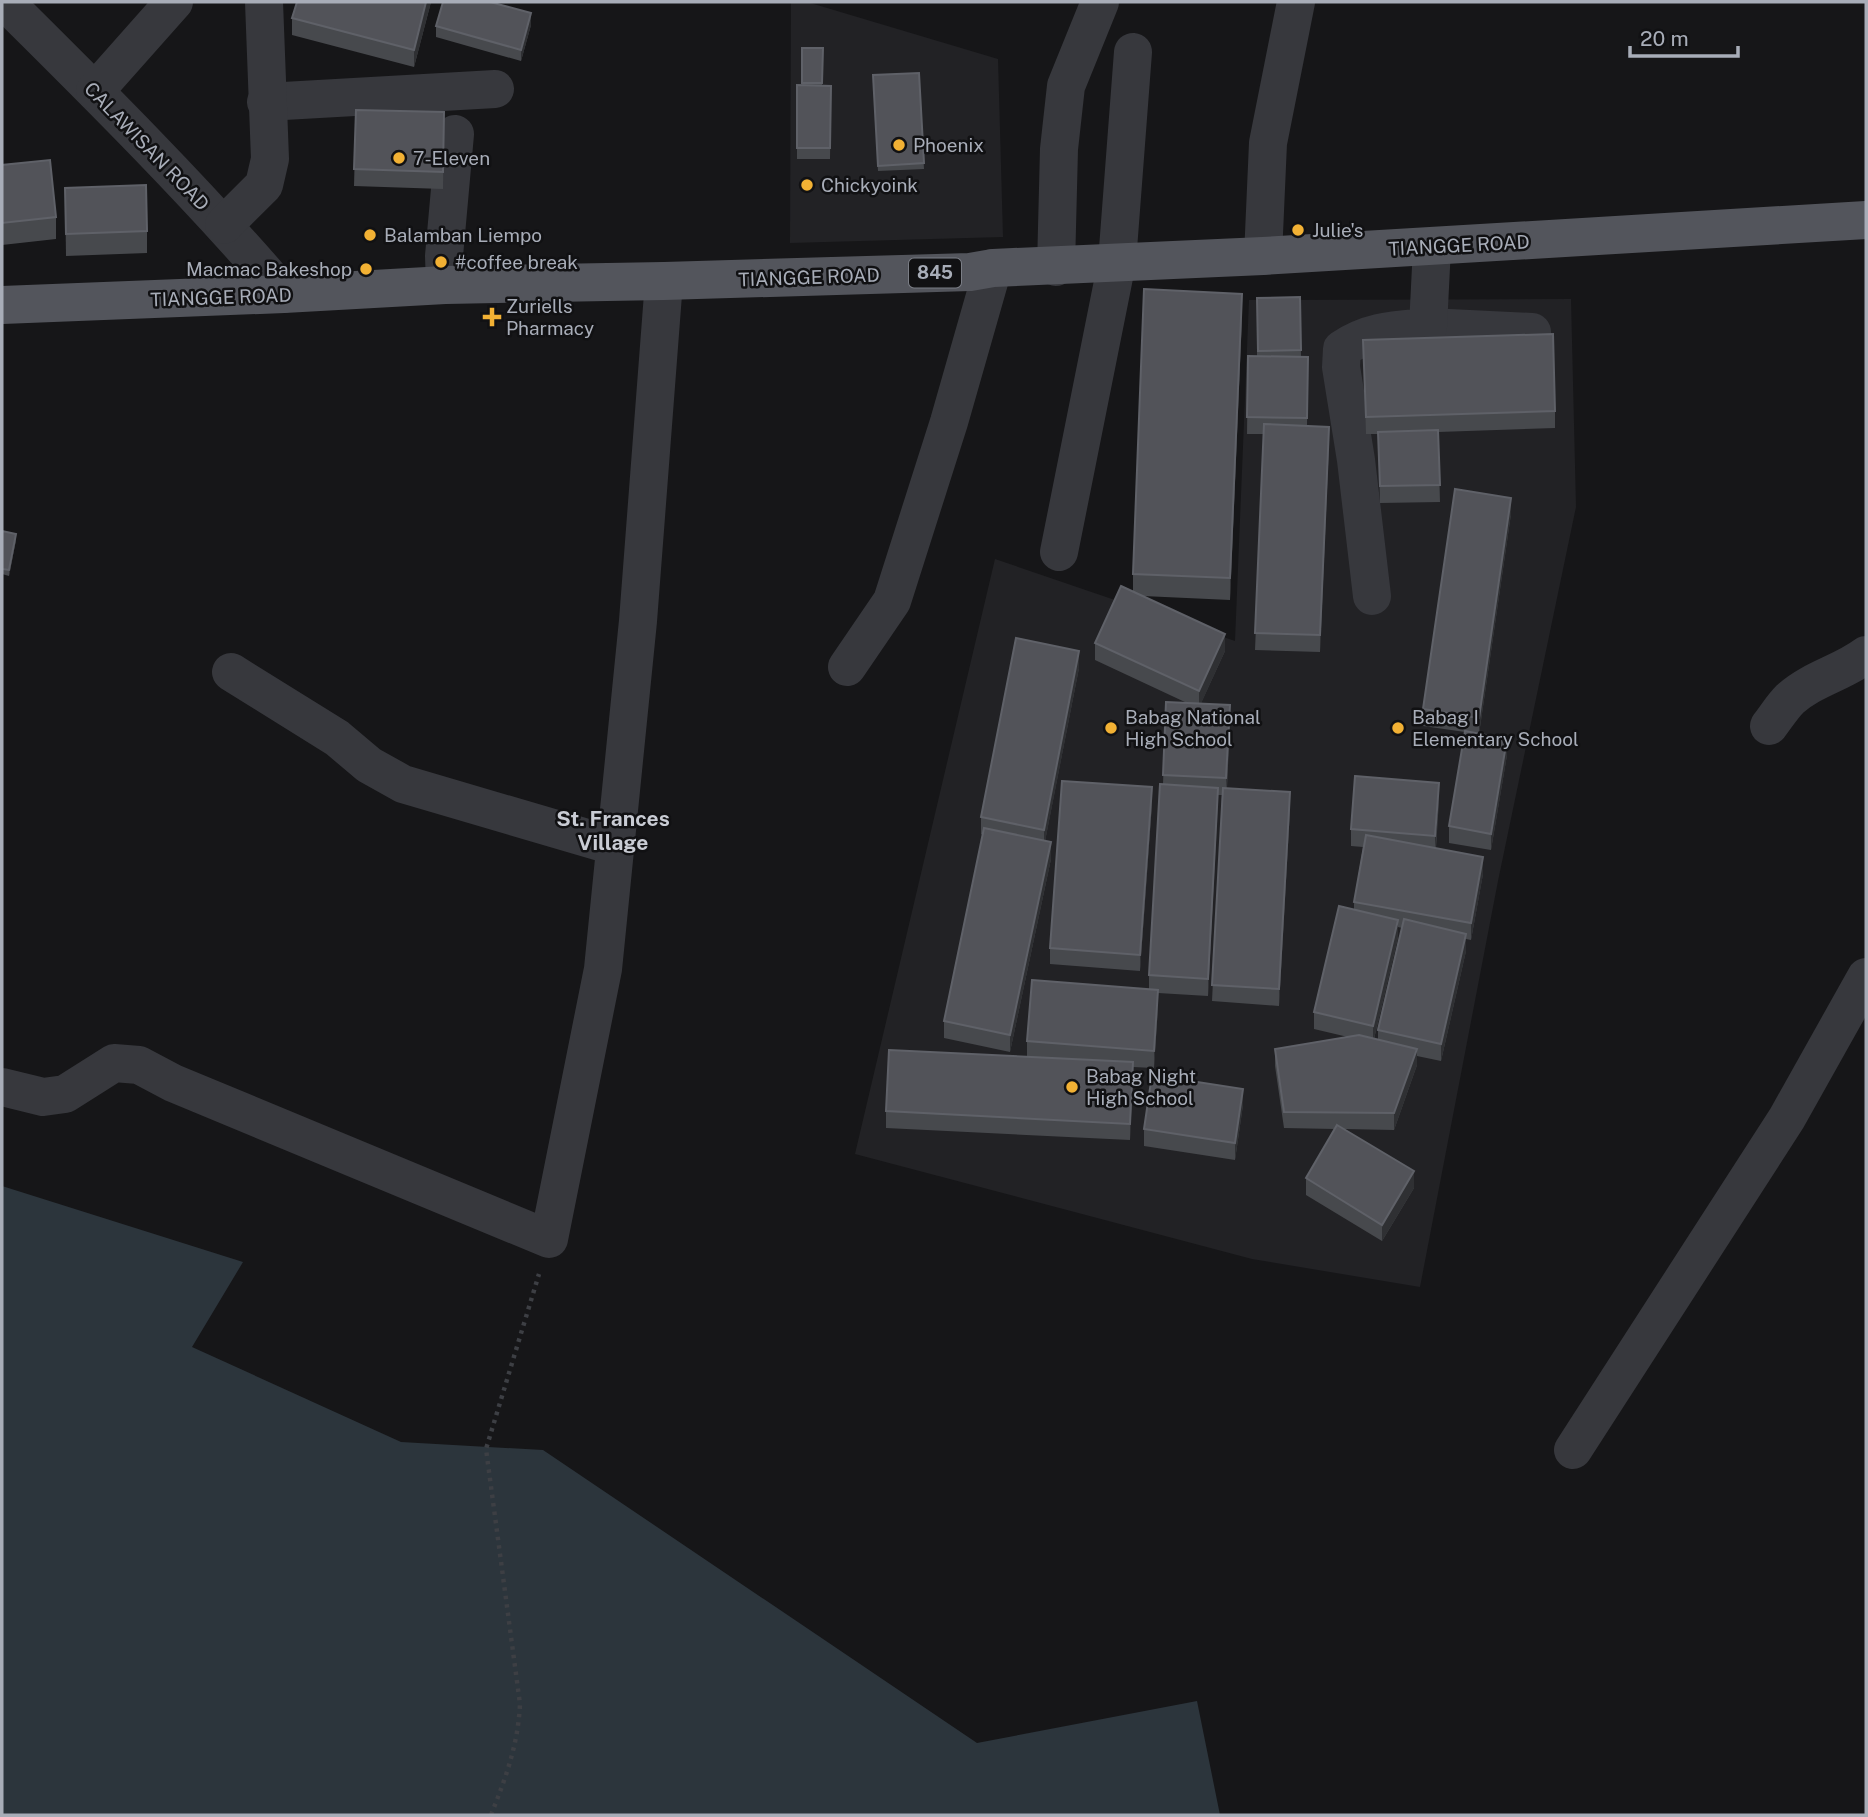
<svg xmlns="http://www.w3.org/2000/svg" width="1868" height="1817" viewBox="0 0 1868 1817" font-family="'Public Sans',sans-serif">
  <style>
    .built { fill: #222225 }
    .water { fill: #2c353c }
    .lines { fill: none; stroke-linecap: round; stroke-linejoin: round }
    .path { stroke: #3d3f44; stroke-width: 4.5; stroke-dasharray: 3.5 5; stroke-linecap: butt }
    .minor { stroke: #37383d; stroke-width: 38 }
    .major { stroke: #53555c; stroke-width: 38 }
    .wall { fill: #47494d; fill-rule: evenodd }
    .shaded-wall { fill: #2f3033 }
    .building { fill: #525359; stroke: #5f6168; stroke-width: 2 }
    .poi-dot { fill: #f2b134; stroke: #111113; stroke-width: 2.5 }
    .labels { text-anchor: middle; stroke-width: 5; stroke-linejoin: round; paint-order: stroke }
    .shield { fill: #111113; stroke: #7b7e86; stroke-width: 2 }
    .shield-label { font-size: 18px; font-weight: bold; fill: #a8adb8 }
    .poi-label { font-size: 19px; fill: #a8adb8; stroke: #111113; text-anchor: start }
    .street-label { font-size: 19px; fill: #a8adb8; stroke: #111113 }
    .neighbourhood-label { font-size: 21px; font-weight: bold; fill: #c9ccd4; stroke: #111113 }
  </style>
  <rect width="100%" height="100%" fill="#161618"/>
  <!-- built -->
  <g class="built">
    <polygon points="791,2 807,2 998,59 1003,237 790,243"/>
    <polygon points="1571,299 1576,507 1498,881 1420,1287 1252,1259 855,1154 995,559 1235,641 1249,300"/>
  </g>
  <!-- water -->
  <polygon class="water" points="2,1186 243,1262 192,1347 401,1442 543,1450 977,1743 1197,1701 1220,1815 2,1815"/>
  <g class="lines">
    <!-- path -->
    <path class="path" d="M491 1815C506 1777 518 1745 520 1704L486 1449 539 1274"/>
    <!-- minor -->
    <g class="minor">
      <path d="M5 2C101 97 196 192 284 294"/>
      <polyline points="95,91 174,2"/>
      <polyline points="266,102 495,89"/>
      <polyline points="224,225 264,185 270,159 264,2"/>
      <polyline points="1263,256 1268,143 1296,2"/>
      <polyline points="1056,267 1059,149 1066,86 1100,2"/>
      <polyline points="445,285 444,256 455,134"/>
      <polyline points="1428,327 1532,332"/>
      <polyline points="1059,552 1117,262 1133,52"/>
      <path d="M1372 596 1356 460 1341 367 1342 349C1370 330 1396 330 1428 327L1432 247"/>
      <polyline points="847,667 892,601 949,422 993,268"/>
      <polyline points="231,672 337,738 369,765 403,784 614,846"/>
      <path d="M1769 726C1776 717 1782 707 1790 699 1812 679 1842 673 1866 655"/>
      <polyline points="2,1087 43,1097 65,1094 114,1063 139,1065 173,1083 549,1239 603,969 638,621 664,281"/>
      <polyline points="1573,1450 1787,1118 1866,977"/>
    </g>
    <!-- major -->
    <polyline class="major" points="2,305 284,294 445,285 664,281 970,272 993,268 1263,256 1866,220"/>
  </g>
  <!-- wall -->
  <g class="wall">
    <polygon points="297,2 431,2 414,67 292,35 292,18"/>
    <polygon points="531,25 521,61 436,37 436,26"/>
    <polygon points="802,48 823,48 822,86 831,86 830,159 797,159 797,85 802,85"/>
    <polygon points="919,73 924,169 878,171 873,75"/>
    <polygon points="356,110 444,112 443,189 354,186"/>
    <polygon points="2,165 56,217 56,239 2,245"/>
    <polygon points="65,188 147,231 147,253 66,256"/>
    <polygon points="1300,297 1301,357 1308,357 1307,426 1329,444 1320,652 1255,650 1264,434 1247,434 1248,356 1257,356 1257,298"/>
    <polygon points="1242,316 1230,600 1143,596 1225,651 1201,703 1230,722 1227,788 1290,809 1279,1006 1212,1001 1222,795 1218,795 1208,996 1158,993 1158,1007 1154,1068 1133,1067 1130,1140 886,1128 886,1111 1027,1057 1027,1041 1149,989 1149,975 1163,784 1166,702 1187,703 1095,660 1095,643 1133,591 1133,574"/>
    <polygon points="1363,340 1555,411 1555,428 1438,432 1440,502 1380,503 1378,434 1366,434"/>
    <polygon points="1511,514 1479,734 1507,755 1491,850 1449,843 1449,826 1465,732 1423,726 1423,709"/>
    <polygon points="2,531 16,540 9,576 2,574"/>
    <polygon points="1079,668 1045,841 1051,859 1010,1052 944,1038 944,1021 983,835 981,834 981,817"/>
    <path d="M1439 800 1436 848 1483 874 1471 940 1466 939V951L1441 1061 1417 1056V1065L1394 1130 1344 1129 1414 1188 1382 1241 1306 1195V1178L1335 1129 1284 1128 1275 1066V1049L1348 1037 1314 1029V1012L1354 910V902L1363 847 1351 846V829ZM1398 927 1402 928 1378 1030V1040L1374 1039 1398 937Z"/>
    <polygon points="1152,804 1140,971 1050,964 1050,948"/>
    <polygon points="1243,1105 1235,1160 1144,1146 1144,1129"/>
  </g>
  <!-- shaded-wall -->
  <g class="shaded-wall">
    <polygon points="426,2 431,2 414,67 414,50"/>
    <polygon points="531,13 531,25 521,61 521,50"/>
    <polygon points="1242,294 1242,316 1230,600 1230,578"/>
    <polygon points="1329,427 1329,444 1320,652 1320,635"/>
    <polygon points="1511,498 1511,514 1479,734 1479,718"/>
    <polygon points="16,534 16,540 9,576 9,570"/>
    <polygon points="1225,634 1225,651 1199,708 1199,691"/>
    <polygon points="1079,651 1079,668 1044,847 1044,830"/>
    <polygon points="1230,705 1230,722 1226,795 1226,778"/>
    <polygon points="1507,739 1507,755 1491,850 1491,834"/>
    <polygon points="1439,783 1439,800 1435,853 1435,836"/>
    <polygon points="1152,787 1152,804 1140,971 1140,955"/>
    <polygon points="1218,788 1218,805 1208,996 1208,979"/>
    <polygon points="1290,792 1290,809 1279,1006 1279,989"/>
    <polygon points="1051,842 1051,859 1010,1052 1010,1035"/>
    <polygon points="1483,857 1483,874 1471,940 1471,923"/>
    <polygon points="1398,920 1398,937 1373,1043 1373,1026"/>
    <polygon points="1466,934 1466,951 1441,1061 1441,1044"/>
    <polygon points="1158,990 1158,1007 1154,1068 1154,1051"/>
    <polygon points="1417,1049 1417,1065 1394,1130 1394,1113"/>
    <polygon points="1133,1062 1133,1079 1130,1140 1130,1124"/>
    <polygon points="1243,1089 1243,1105 1235,1160 1235,1143"/>
    <polygon points="1414,1171 1414,1188 1382,1241 1382,1225"/>
  </g>
  <!-- building -->
  <g class="building">
    <polygon points="297,2 426,2 414,50 292,18"/>
    <polygon points="443,2 490,2 531,13 521,50 436,26"/>
    <polygon points="802,48 823,48 822,83 802,83"/>
    <polygon points="919,73 924,163 878,166 873,75"/>
    <polygon points="797,85 831,86 830,148 797,148"/>
    <polygon points="356,110 444,112 443,172 354,169"/>
    <polygon points="50,160 56,217 2,223 2,165"/>
    <polygon points="146,185 147,231 66,234 65,188"/>
    <polygon points="1144,289 1242,294 1230,578 1133,574"/>
    <polygon points="1300,297 1301,350 1258,351 1257,298"/>
    <polygon points="1553,334 1555,411 1366,417 1363,340"/>
    <polygon points="1248,356 1308,357 1307,418 1247,417"/>
    <polygon points="1264,424 1329,427 1320,635 1255,633"/>
    <polygon points="1438,430 1440,485 1380,486 1378,432"/>
    <polygon points="1455,489 1511,498 1479,718 1423,709"/>
    <polygon points="2,531 16,534 9,570 2,569"/>
    <polygon points="1121,586 1225,634 1199,691 1095,643"/>
    <polygon points="1016,638 1079,651 1044,830 981,817"/>
    <polygon points="1166,702 1230,705 1226,778 1163,775"/>
    <polygon points="1465,731 1507,739 1491,834 1449,826"/>
    <polygon points="1355,776 1439,783 1435,836 1351,829"/>
    <polygon points="1062,781 1152,787 1140,955 1050,948"/>
    <polygon points="1160,784 1218,788 1208,979 1149,975"/>
    <polygon points="1223,788 1290,792 1279,989 1212,985"/>
    <polygon points="984,828 1051,842 1010,1035 944,1021"/>
    <polygon points="1366,835 1483,857 1471,923 1354,902"/>
    <polygon points="1339,906 1398,920 1373,1026 1314,1012"/>
    <polygon points="1404,919 1466,934 1441,1044 1378,1030"/>
    <polygon points="1032,980 1158,990 1154,1051 1027,1041"/>
    <polygon points="1359,1035 1417,1049 1394,1113 1284,1112 1275,1049"/>
    <polygon points="889,1050 1133,1062 1130,1124 886,1111"/>
    <polygon points="1152,1075 1243,1089 1235,1143 1144,1129"/>
    <polygon points="1337,1125 1414,1171 1382,1225 1306,1178"/>
  </g>
  <!-- markers -->
  <g class="poi-dot">
    <circle cx="899" cy="145" r="7"/>
    <circle cx="399" cy="158" r="7"/>
    <circle cx="807" cy="185" r="7"/>
    <circle cx="1298" cy="230" r="7"/>
    <circle cx="370" cy="235" r="7"/>
    <circle cx="441" cy="262" r="7"/>
    <circle cx="366" cy="269" r="7"/>
    <path d="M488.5 306.5h7v7h7v7h-7v7h-7v-7h-7v-7h7z"/>
    <circle cx="1111" cy="728" r="7"/>
    <circle cx="1398" cy="728" r="7"/>
    <circle cx="1072" cy="1087" r="7"/>
  </g>
  <g class="labels">
    <!-- shield labels -->
    <rect class="shield" x="909" y="258.5" width="52" height="29" rx="5"/>
    <g class="shield-label">
      <text x="935" y="279">845</text>
    </g>
    <!-- poi labels -->
    <g class="poi-label">
      <text x="913" y="152">Phoenix</text>
      <text x="413" y="165">7-Eleven</text>
      <text x="821" y="192">Chickyoink</text>
      <text x="1312" y="237">Julie's</text>
      <text x="384" y="242">Balamban Liempo</text>
      <text x="455" y="269">#coffee break</text>
      <text x="352" y="276" text-anchor="end">Macmac Bakeshop</text>
      <text x="506" y="313">Zuriells<tspan x="506" dy="22">Pharmacy</tspan></text>
      <text x="1125" y="724">Babag National<tspan x="1125" dy="22">High School</tspan></text>
      <text x="1412" y="724">Babag I<tspan x="1412" dy="22">Elementary School</tspan></text>
      <text x="1086" y="1083">Babag Night<tspan x="1086" dy="22">High School</tspan></text>
    </g>
    <!-- street labels -->
    <g class="street-label">
      <text transform="translate(147 146) rotate(46)" y="7">CALAWISAN ROAD</text>
      <text transform="translate(1459 245) rotate(-3)" y="7">TIANGGE ROAD</text>
      <text transform="translate(809 277) rotate(-2)" y="7">TIANGGE ROAD</text>
      <text transform="translate(221 297) rotate(-2)" y="7">TIANGGE ROAD</text>
    </g>
    <!-- neighbourhood labels -->
    <g class="neighbourhood-label">
      <text x="613" y="826">St. Frances<tspan x="613" dy="24">Village</tspan></text>
    </g>
  </g>
  <!-- border -->
  <rect width="1868" height="1817" fill="none" stroke="#a8adb8" stroke-width="7"/>
  <!-- scale -->
  <path d="M1630 46v10h108v-10" fill="none" stroke="#a8adb8" stroke-width="3.5"/>
  <text x="1640" y="46" font-size="21" fill="#a8adb8" stroke="#111113" stroke-width="5" paint-order="stroke">20 m</text>
</svg>
